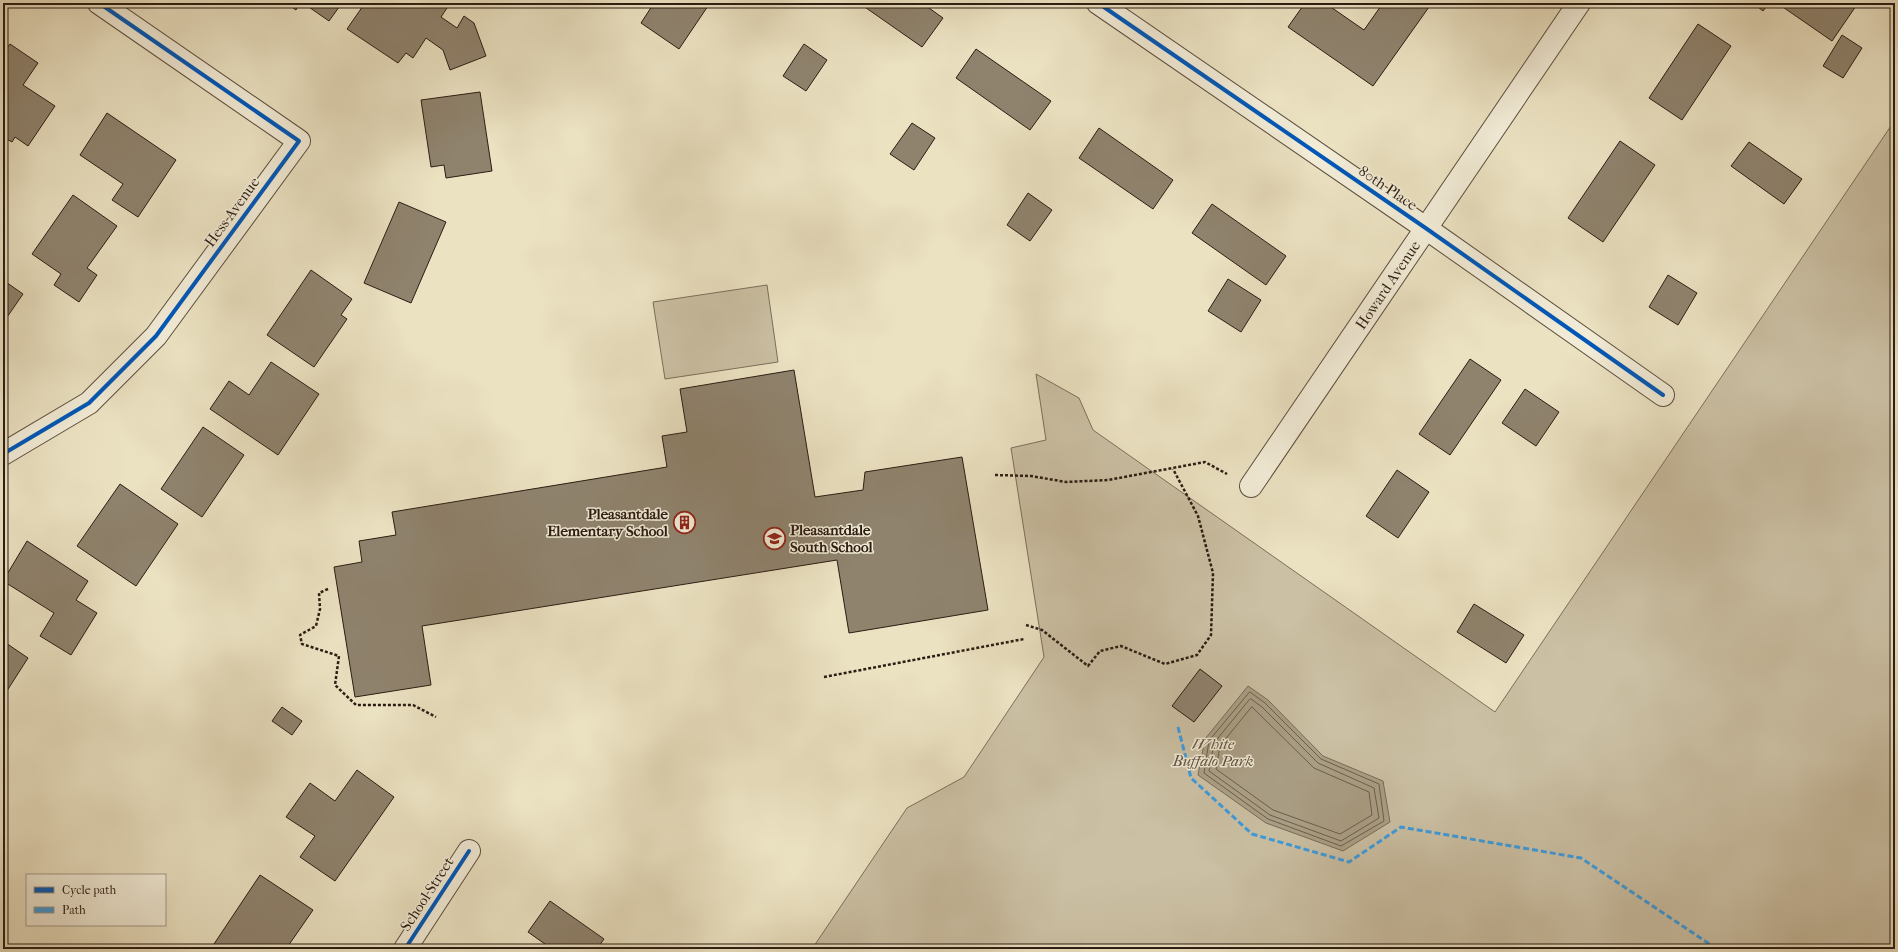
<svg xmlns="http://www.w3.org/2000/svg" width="1898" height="952" viewBox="0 0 1898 952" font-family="'IM FELL French Canon',serif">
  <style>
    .green { fill: #cbc0a4; stroke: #7c6e5b }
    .water { fill: #aa9f86; stroke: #786b58 }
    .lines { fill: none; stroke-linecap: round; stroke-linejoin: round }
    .shore { stroke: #6b5e4c; stroke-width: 1 }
    .building { fill: #8f836e; stroke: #2c1c12 }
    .minor-casing { stroke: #5c4e3e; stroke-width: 24 }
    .path { stroke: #2c1c12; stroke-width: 2.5; stroke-dasharray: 3 2; stroke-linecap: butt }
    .minor { stroke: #f2ecd7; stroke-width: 22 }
    .quiet { stroke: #3d9bde; stroke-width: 3; stroke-dasharray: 6 3; stroke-linecap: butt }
    .cycleway-casing { stroke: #f2ecd7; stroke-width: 6 }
    .cycleway { stroke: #0057b8; stroke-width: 4 }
    .labels { text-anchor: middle; stroke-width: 3; stroke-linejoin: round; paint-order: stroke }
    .street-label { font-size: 15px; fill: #2c1c12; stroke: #f2ecd7 }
    .poi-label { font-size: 15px; font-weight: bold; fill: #2c1c12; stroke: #f2ecd7; text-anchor: end }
    .park-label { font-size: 15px; font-style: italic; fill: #5c4d3e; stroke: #f2ecd7 }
  </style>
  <rect width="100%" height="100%" fill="#ebe2c2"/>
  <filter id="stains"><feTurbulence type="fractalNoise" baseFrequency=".005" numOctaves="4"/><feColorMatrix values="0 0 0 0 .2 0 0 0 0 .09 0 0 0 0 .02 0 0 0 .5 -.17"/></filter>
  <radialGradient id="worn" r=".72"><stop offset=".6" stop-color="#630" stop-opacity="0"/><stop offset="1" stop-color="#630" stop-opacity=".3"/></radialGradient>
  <!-- green -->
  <g class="green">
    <polygon points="1895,120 1895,949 812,949 907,808 964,777 1044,657 1011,448 1046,440 1036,374 1079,398 1093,430 1495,712"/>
    <polygon points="767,285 778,362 665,379 653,302"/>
  </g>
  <!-- water -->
  <polygon class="water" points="1248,686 1268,700 1323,756 1383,781 1390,822 1343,851 1266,823 1198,775 1205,739"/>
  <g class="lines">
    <!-- shore -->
    <g class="shore">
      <polygon points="1250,692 1265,703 1321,759 1379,784 1384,821 1341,846 1268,819 1204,773 1209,741"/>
      <polygon points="1251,699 1262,707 1318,763 1374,788 1379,818 1341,841 1270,815 1209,771 1214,743 1249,700"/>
      <polygon points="1252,707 1314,768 1369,792 1372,815 1340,834 1273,810 1216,769 1220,746"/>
    </g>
  </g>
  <!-- building -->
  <g class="building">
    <polygon points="286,3 300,3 296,10"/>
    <polygon points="303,3 342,3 329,21"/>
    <polygon points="365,3 446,3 449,5 441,17 457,28 464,16 474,23 486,56 450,70 443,50 426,38 413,58 406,53 398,63 347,29"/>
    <polygon points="654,3 710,3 679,49 641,23"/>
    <polygon points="859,3 922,3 943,18 922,47"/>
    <polygon points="1305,3 1325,3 1364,30 1383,3 1423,3 1429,7 1373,86 1288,27"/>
    <polygon points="1753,3 1769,3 1763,11"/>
    <polygon points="1777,3 1852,3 1856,6 1832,41"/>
    <polygon points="1698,24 1731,46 1682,120 1649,98"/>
    <polygon points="1842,35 1862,48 1843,78 1823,66"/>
    <polygon points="10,44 38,63 23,85 55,106 28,146 15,137 12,142 3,137 3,54"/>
    <polygon points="804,44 827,60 806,91 783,76"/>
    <polygon points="976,49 1051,101 1030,130 956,78"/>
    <polygon points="480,92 492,171 446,178 444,165 431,167 421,100"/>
    <polygon points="107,113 176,160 138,217 112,200 123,184 80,155"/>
    <polygon points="912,123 935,138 914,170 890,154"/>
    <polygon points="1099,128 1173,180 1153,209 1079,158"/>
    <polygon points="1620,141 1655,165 1603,242 1568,218"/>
    <polygon points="1749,142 1802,179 1784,204 1731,166"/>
    <polygon points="1028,193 1052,210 1030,241 1007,225"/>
    <polygon points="73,195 117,226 87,268 97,275 79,302 54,285 61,274 32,254"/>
    <polygon points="399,202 446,222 411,303 364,283"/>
    <polygon points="1212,204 1286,256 1266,285 1192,233"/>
    <polygon points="311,270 352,299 341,315 347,319 314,367 267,335"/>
    <polygon points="1668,275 1697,293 1678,325 1649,307"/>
    <polygon points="1228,279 1261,300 1241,332 1208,311"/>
    <polygon points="3,280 23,294 3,323"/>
    <polygon points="1470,359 1501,380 1450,455 1419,434"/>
    <polygon points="271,362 319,394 278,455 210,409 229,381 249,395"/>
    <polygon points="794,370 815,497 863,490 865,472 962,457 988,610 849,633 837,560 422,626 431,685 355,697 334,567 362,562 359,541 396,535 392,512 667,467 662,436 687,432 680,389"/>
    <polygon points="1525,389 1559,412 1536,446 1502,423"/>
    <polygon points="203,427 244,455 202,517 161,489"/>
    <polygon points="1397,470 1429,492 1398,538 1366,516"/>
    <polygon points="120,484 178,524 136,586 77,546"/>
    <polygon points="27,541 88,581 76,600 97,613 71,655 40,636 54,613 3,581"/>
    <polygon points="1474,604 1524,635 1506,663 1457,632"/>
    <polygon points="3,641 28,658 3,697"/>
    <polygon points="1200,669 1222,686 1194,722 1172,706"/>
    <polygon points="282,707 302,721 292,735 272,721"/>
    <polygon points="357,770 394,797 335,881 300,857 315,836 286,817 310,783 335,801"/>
    <polygon points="260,875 313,910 286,949 280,949 274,945 271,949 222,949 214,944"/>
    <polygon points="550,901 604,939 597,949 552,949 528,932"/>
  </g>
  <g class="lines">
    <defs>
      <g id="minor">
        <polyline points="1098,3 1427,229 1663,395"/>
        <polyline points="3,454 89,403 156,336 299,141 99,3"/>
        <polyline points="1251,486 1579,3"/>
        <polyline points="405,949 469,851"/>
      </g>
    </defs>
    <!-- minor casing -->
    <use href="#minor" class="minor-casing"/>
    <!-- path -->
    <g class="path">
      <polyline points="995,475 1031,476 1066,482 1108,480 1205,462 1227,474"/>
      <polyline points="328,589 319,593 320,609 316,626 300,635 302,644 339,656 335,685 356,705 413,705 436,717"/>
      <polyline points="1026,625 1042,630 1088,666 1100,651 1121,646 1165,664 1197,655 1211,635 1213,573 1198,516 1173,469"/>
      <polyline points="824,677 1024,639"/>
    </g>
    <!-- minor -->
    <use href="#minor" class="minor"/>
    <!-- quiet -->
    <polyline class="quiet" points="1178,727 1191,778 1252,834 1349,862 1401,827 1581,858 1717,949"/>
    <defs>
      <g id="cycleway">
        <polyline points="1098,3 1427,229 1663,395"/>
        <polyline points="3,454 89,403 156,336 299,141 99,3"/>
        <polyline points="405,949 469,851"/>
      </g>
    </defs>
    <!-- cycleway casing -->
    <use href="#cycleway" class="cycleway-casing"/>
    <!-- cycleway -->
    <use href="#cycleway" class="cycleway"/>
  </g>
  <!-- icons -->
  <defs>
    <symbol id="building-ring" viewBox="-11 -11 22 22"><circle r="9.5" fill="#f2ecd7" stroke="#8f2418" stroke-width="1.5"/><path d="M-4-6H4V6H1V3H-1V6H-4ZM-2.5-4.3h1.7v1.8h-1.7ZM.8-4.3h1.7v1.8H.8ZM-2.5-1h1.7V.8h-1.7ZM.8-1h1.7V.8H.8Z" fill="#8f2418"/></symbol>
    <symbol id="school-ring" viewBox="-11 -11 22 22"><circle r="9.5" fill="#f2ecd7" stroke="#8f2418" stroke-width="1.5"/><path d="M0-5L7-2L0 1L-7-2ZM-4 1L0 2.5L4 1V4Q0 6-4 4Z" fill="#8f2418"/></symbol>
  </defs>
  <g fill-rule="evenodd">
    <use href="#building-ring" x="672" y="510" width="25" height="25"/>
    <use href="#school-ring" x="762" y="526" width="25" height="25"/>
  </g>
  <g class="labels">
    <!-- street labels -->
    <g class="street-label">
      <text transform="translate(1388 188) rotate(34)" y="5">80th Place</text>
      <text transform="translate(232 212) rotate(-54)" y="5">Hess Avenue</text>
      <text transform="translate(1388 285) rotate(-56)" y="5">Howard Avenue</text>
      <text transform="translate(427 894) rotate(-57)" y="5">School Street</text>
    </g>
    <!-- poi labels -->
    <g class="poi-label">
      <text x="668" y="519">Pleasantdale<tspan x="668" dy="17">Elementary School</tspan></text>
      <text x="790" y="535" text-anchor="start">Pleasantdale<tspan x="790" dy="17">South School</tspan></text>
    </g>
    <!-- park labels -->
    <g class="park-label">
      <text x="1213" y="749">White<tspan x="1213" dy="17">Buffalo Park</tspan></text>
    </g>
  </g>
  <!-- margin -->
  <rect width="1898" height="952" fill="none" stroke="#ebe2c2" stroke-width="16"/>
  <rect x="4" y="4" width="1890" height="944" fill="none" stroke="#2c1c12" stroke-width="2"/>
  <rect x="8" y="8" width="1882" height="936" fill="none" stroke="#2c1c12"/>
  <!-- legend -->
  <rect x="26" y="874" width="140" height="52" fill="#f2ecd7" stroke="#a39988"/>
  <rect x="34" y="887" width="20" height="6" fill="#0057b8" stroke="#a39988"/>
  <text x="62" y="894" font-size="12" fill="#2c1c12">Cycle path</text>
  <rect x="34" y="907" width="20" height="6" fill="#3d9bde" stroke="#a39988"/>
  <text x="62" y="914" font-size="12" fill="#2c1c12">Path</text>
  <rect width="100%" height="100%" filter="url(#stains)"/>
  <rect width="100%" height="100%" fill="url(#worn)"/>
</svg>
